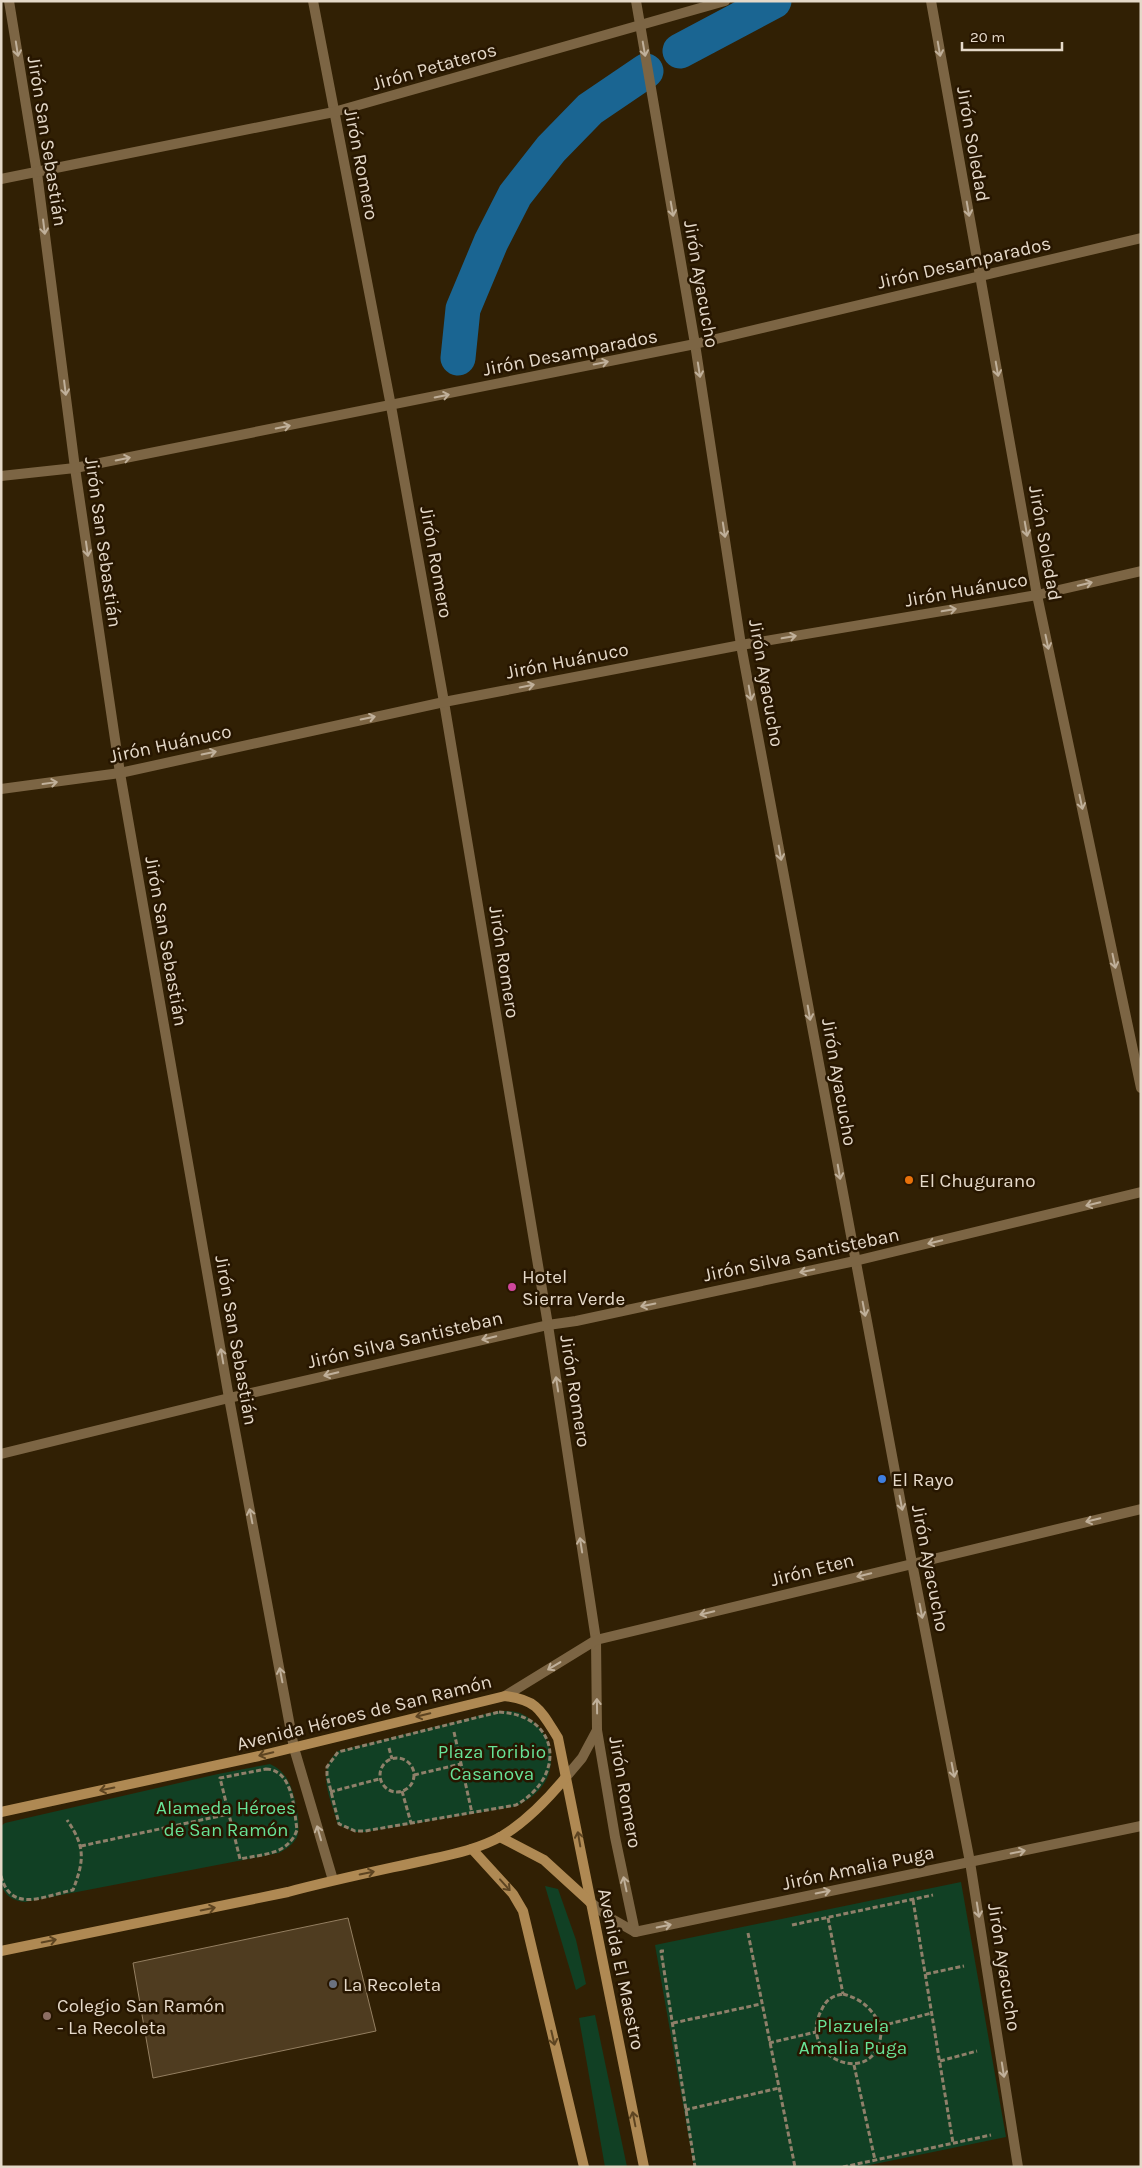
<svg xmlns="http://www.w3.org/2000/svg" width="1142" height="2168" viewBox="0 0 1142 2168" font-family="Karla,sans-serif">
  <style>
    .green { fill: #114024 }
    .lines { fill: none; stroke-linecap: round; stroke-linejoin: round }
    .canal { stroke: #1a6592; stroke-width: 35 }
    .building { fill: #4f3c20; stroke: #947f61 }
    .path { stroke: #8f806a; stroke-width: 3; stroke-dasharray: 5 2.5; stroke-linecap: butt }
    .street { stroke: #7c6544; stroke-width: 10 }
    .secondary { stroke: #af8953; stroke-width: 10 }
    .oneway { stroke: #c0b09a }
    .oneway2 { stroke: #5d4421 }
    .food-dot { fill: #e8710a; stroke: #271600; stroke-width: 2 }
    .hotel-dot { fill: #d1479c; stroke: #271600; stroke-width: 2 }
    .shop-dot { fill: #3f7fe0; stroke: #271600; stroke-width: 2 }
    .worship-dot { fill: #6b7280; stroke: #271600; stroke-width: 2 }
    .education-dot { fill: #8d6e63; stroke: #271600; stroke-width: 2 }
    .labels { text-anchor: middle; stroke-width: 5; stroke-linejoin: round; paint-order: stroke }
    .street-label { font-size: 19px; fill: #e5d9c9; stroke: #271600 }
    .poi-label { font-size: 19px; fill: #e5d9c9; stroke: #271600; text-anchor: start }
    .park-label { font-size: 19px; fill: #68e397; stroke: #271600 }
  </style>
  <rect width="100%" height="100%" fill="#312004"/>
  <!-- green -->
  <g class="green">
    <path d="M498 1711C507 1711 516 1710 524 1715 553 1731 561 1770 536 1793 530 1799 523 1802 517 1806L365 1832H356L338 1825C331 1798 315 1772 338 1751Z"/>
    <path d="M270 1764C276 1767 281 1770 285 1776 294 1787 302 1824 297 1837 293 1845 286 1849 279 1853L25 1902C15 1901 8 1898 3 1889 0 1879 1 1839 1 1826L5 1823 218 1774Z"/>
    <polygon points="961,1882 1006,2137 860,2167 694,2167 655,1945"/>
    <polygon points="545,1886 558,1889 576,1940 586,1984 576,1990"/>
    <polygon points="595,2015 627,2167 605,2167 579,2018"/>
  </g>
  <g class="lines">
    <!-- canal -->
    <g class="canal">
      <polyline points="680,51 774,1"/>
      <polyline points="458,358 463,309 491,242 515,195 551,149 590,109 646,71"/>
    </g>
  </g>
  <!-- building -->
  <polygon class="building" points="348,1918 376,2031 153,2078 133,1963"/>
  <g class="lines">
    <!-- path -->
    <g class="path">
      <path d="M499 1712C560 1715 567 1776 516 1805L365 1831H355L339 1824 327 1775V1767L338 1752Z"/>
      <polyline points="454,1732 472,1813"/>
      <polyline points="389,1748 392,1759"/>
      <circle cx="397" cy="1775" r="17"/>
      <path d="M266 1769C293 1770 294 1809 297 1830 288 1855 263 1854 240 1859L220 1778Z"/>
      <polyline points="414,1775 461,1764"/>
      <polyline points="402,1791 411,1823"/>
      <polyline points="330,1792 379,1779"/>
      <polyline points="81,1846 229,1814"/>
      <path d="M1 1876C11 1914 44 1896 73 1890 84 1861 86 1847 67 1820"/>
      <polyline points="913,1900 953,2143"/>
      <polyline points="828,1918 843,1994"/>
      <polyline points="792,1925 933,1895"/>
      <polyline points="748,1933 795,2167"/>
      <polyline points="664,1951 661,1951 695,2167"/>
      <polyline points="926,1974 964,1966"/>
      <path d="M843 1994C862 1999 872 2009 881 2026 884 2092 795 2061 821 2011 826 2000 831 1996 843 1994Z"/>
      <polyline points="673,2023 761,2004"/>
      <polyline points="881,2026 932,2013"/>
      <polyline points="769,2043 816,2032"/>
      <polyline points="940,2061 977,2051"/>
      <polyline points="854,2065 875,2160"/>
      <polyline points="685,2110 779,2088"/>
      <polyline points="843,2167 991,2135"/>
    </g>
    <!-- street -->
    <g class="street">
      <polyline points="9,1 37,173 75,468 120,773 229,1398 294,1748 333,1880"/>
      <polyline points="313,1 391,406 444,702 548,1325 596,1640 597,1730 615,1837 635,1932"/>
      <polyline points="636,1 695,344 741,645 912,1563 970,1862 1018,2167"/>
      <polyline points="931,1 1037,595 1141,1088"/>
      <polyline points="1,179 334,112 725,1"/>
      <polyline points="1,476 75,468 695,344 1141,238"/>
      <polyline points="1,789 120,773 444,702 741,645 1037,595 1141,571"/>
      <polyline points="1,1454 229,1398 548,1325 576,1321 855,1261 1141,1192"/>
      <polyline points="505,1696 596,1640 1141,1509"/>
      <polyline points="566,1777 582,1758 597,1730"/>
      <polyline points="590,1902 612,1919 635,1932 1141,1826"/>
    </g>
    <!-- secondary -->
    <g class="secondary">
      <path d="M1 1812 259 1756 505 1696C538 1700 541 1711 558 1738L644 2167"/>
      <polyline points="500,1837 544,1860 590,1902"/>
      <polyline points="472,1849 513,1894 523,1911 584,2167"/>
      <path d="M1 1951 288 1892C333 1880 377 1871 422 1861 449 1855 477 1850 502 1836 527 1821 547 1800 566 1777"/>
    </g>
  </g>
  <!-- one-way arrows -->
  <defs><path id="oneway-shaft" d="M-6 0H5M1.5-3L5.5 0L1.5 3" fill="none" stroke-width="1.6" stroke-linecap="round" stroke-linejoin="round" transform="scale(1.25)"/></defs>
  <g class="oneway">
    <use href="#oneway-shaft" transform="translate(17 49) rotate(81)"/>
    <use href="#oneway-shaft" transform="translate(644 49) rotate(80)"/>
    <use href="#oneway-shaft" transform="translate(939 49) rotate(80)"/>
    <use href="#oneway-shaft" transform="translate(672 209) rotate(80)"/>
    <use href="#oneway-shaft" transform="translate(968 209) rotate(80)"/>
    <use href="#oneway-shaft" transform="translate(44 227) rotate(83)"/>
    <use href="#oneway-shaft" transform="translate(601 363) rotate(-11)"/>
    <use href="#oneway-shaft" transform="translate(997 369) rotate(80)"/>
    <use href="#oneway-shaft" transform="translate(699 370) rotate(81)"/>
    <use href="#oneway-shaft" transform="translate(65 388) rotate(83)"/>
    <use href="#oneway-shaft" transform="translate(442 396) rotate(-11)"/>
    <use href="#oneway-shaft" transform="translate(283 427) rotate(-11)"/>
    <use href="#oneway-shaft" transform="translate(123 459) rotate(-11)"/>
    <use href="#oneway-shaft" transform="translate(1026 529) rotate(80)"/>
    <use href="#oneway-shaft" transform="translate(724 530) rotate(81)"/>
    <use href="#oneway-shaft" transform="translate(87 549) rotate(82)"/>
    <use href="#oneway-shaft" transform="translate(1085 584) rotate(-13)"/>
    <use href="#oneway-shaft" transform="translate(949 610) rotate(-10)"/>
    <use href="#oneway-shaft" transform="translate(789 637) rotate(-10)"/>
    <use href="#oneway-shaft" transform="translate(1047 642) rotate(78)"/>
    <use href="#oneway-shaft" transform="translate(527 686) rotate(-11)"/>
    <use href="#oneway-shaft" transform="translate(750 693) rotate(80)"/>
    <use href="#oneway-shaft" transform="translate(368 718) rotate(-12)"/>
    <use href="#oneway-shaft" transform="translate(209 753) rotate(-12)"/>
    <use href="#oneway-shaft" transform="translate(50 783) rotate(-8)"/>
    <use href="#oneway-shaft" transform="translate(1081 802) rotate(78)"/>
    <use href="#oneway-shaft" transform="translate(780 853) rotate(80)"/>
    <use href="#oneway-shaft" transform="translate(1114 961) rotate(78)"/>
    <use href="#oneway-shaft" transform="translate(809 1013) rotate(80)"/>
    <use href="#oneway-shaft" transform="translate(839 1172) rotate(80)"/>
    <use href="#oneway-shaft" transform="translate(1093 1204) rotate(166)"/>
    <use href="#oneway-shaft" transform="translate(935 1242) rotate(166)"/>
    <use href="#oneway-shaft" transform="translate(807 1271) rotate(168)"/>
    <use href="#oneway-shaft" transform="translate(648 1305) rotate(168)"/>
    <use href="#oneway-shaft" transform="translate(864 1309) rotate(79)"/>
    <use href="#oneway-shaft" transform="translate(489 1338) rotate(167)"/>
    <use href="#oneway-shaft" transform="translate(222 1356) rotate(-100)"/>
    <use href="#oneway-shaft" transform="translate(331 1374) rotate(167)"/>
    <use href="#oneway-shaft" transform="translate(557 1384) rotate(-99)"/>
    <use href="#oneway-shaft" transform="translate(901 1503) rotate(79)"/>
    <use href="#oneway-shaft" transform="translate(251 1516) rotate(-101)"/>
    <use href="#oneway-shaft" transform="translate(1093 1520) rotate(167)"/>
    <use href="#oneway-shaft" transform="translate(581 1545) rotate(-99)"/>
    <use href="#oneway-shaft" transform="translate(864 1575) rotate(166)"/>
    <use href="#oneway-shaft" transform="translate(921 1611) rotate(79)"/>
    <use href="#oneway-shaft" transform="translate(707 1613) rotate(166)"/>
    <use href="#oneway-shaft" transform="translate(554 1666) rotate(149)"/>
    <use href="#oneway-shaft" transform="translate(281 1675) rotate(-101)"/>
    <use href="#oneway-shaft" transform="translate(597 1706) rotate(-91)"/>
    <use href="#oneway-shaft" transform="translate(953 1770) rotate(79)"/>
    <use href="#oneway-shaft" transform="translate(319 1833) rotate(-106)"/>
    <use href="#oneway-shaft" transform="translate(1018 1852) rotate(-12)"/>
    <use href="#oneway-shaft" transform="translate(625 1884) rotate(-102)"/>
    <use href="#oneway-shaft" transform="translate(823 1892) rotate(-12)"/>
    <use href="#oneway-shaft" transform="translate(978 1910) rotate(81)"/>
    <use href="#oneway-shaft" transform="translate(664 1926) rotate(-12)"/>
    <use href="#oneway-shaft" transform="translate(1003 2070) rotate(81)"/>
  </g>
  <g class="oneway2">
    <use href="#oneway-shaft" transform="translate(423 1715) rotate(166)"/>
    <use href="#oneway-shaft" transform="translate(266 1754) rotate(167)"/>
    <use href="#oneway-shaft" transform="translate(107 1789) rotate(168)"/>
    <use href="#oneway-shaft" transform="translate(579 1839) rotate(-100)"/>
    <use href="#oneway-shaft" transform="translate(367 1873) rotate(-12)"/>
    <use href="#oneway-shaft" transform="translate(505 1885) rotate(48)"/>
    <use href="#oneway-shaft" transform="translate(208 1909) rotate(-11)"/>
    <use href="#oneway-shaft" transform="translate(49 1941) rotate(-11)"/>
    <use href="#oneway-shaft" transform="translate(553 2038) rotate(77)"/>
    <use href="#oneway-shaft" transform="translate(634 2119) rotate(-101)"/>
  </g>
  <!-- markers -->
  <circle class="food-dot" cx="909" cy="1180" r="5"/>
  <circle class="hotel-dot" cx="512" cy="1287" r="5"/>
  <circle class="shop-dot" cx="882" cy="1479" r="5"/>
  <circle class="worship-dot" cx="333" cy="1984" r="5"/>
  <circle class="education-dot" cx="47" cy="2016" r="5"/>
  <g class="labels">
    <!-- street labels -->
    <g class="street-label">
      <text transform="translate(434 66) rotate(-16)" y="7">Jirón Petateros</text>
      <text transform="translate(48 141) rotate(81)" y="7">Jirón San Sebastián</text>
      <text transform="translate(974 144) rotate(80)" y="7">Jirón Soledad</text>
      <text transform="translate(362 164) rotate(79)" y="7">Jirón Romero</text>
      <text transform="translate(964 262) rotate(-13)" y="7">Jirón Desamparados</text>
      <text transform="translate(702 284) rotate(80)" y="7">Jirón Ayacucho</text>
      <text transform="translate(570 352) rotate(-11)" y="7">Jirón Desamparados</text>
      <text transform="translate(104 542) rotate(82)" y="7">Jirón San Sebastián</text>
      <text transform="translate(1046 543) rotate(80)" y="7">Jirón Soledad</text>
      <text transform="translate(437 562) rotate(80)" y="7">Jirón Romero</text>
      <text transform="translate(966 589) rotate(-10)" y="7">Jirón Huánuco</text>
      <text transform="translate(567 660) rotate(-11)" y="7">Jirón Huánuco</text>
      <text transform="translate(767 683) rotate(80)" y="7">Jirón Ayacucho</text>
      <text transform="translate(170 743) rotate(-12)" y="7">Jirón Huánuco</text>
      <text transform="translate(167 941) rotate(80)" y="7">Jirón San Sebastián</text>
      <text transform="translate(505 962) rotate(81)" y="7">Jirón Romero</text>
      <text transform="translate(840 1082) rotate(80)" y="7">Jirón Ayacucho</text>
      <text transform="translate(801 1254) rotate(-12)" y="7">Jirón Silva Santisteban</text>
      <text transform="translate(405 1339) rotate(-13)" y="7">Jirón Silva Santisteban</text>
      <text transform="translate(237 1340) rotate(80)" y="7">Jirón San Sebastián</text>
      <text transform="translate(576 1391) rotate(81)" y="7">Jirón Romero</text>
      <text transform="translate(931 1568) rotate(79)" y="7">Jirón Ayacucho</text>
      <text transform="translate(812 1569) rotate(-14)" y="7">Jirón Eten</text>
      <text transform="translate(364 1712) rotate(-14)" y="7">Avenida Héroes de San Ramón</text>
      <text transform="translate(626 1792) rotate(80)" y="7">Jirón Romero</text>
      <text transform="translate(858 1867) rotate(-12)" y="7">Jirón Amalia Puga</text>
      <text transform="translate(1005 1967) rotate(81)" y="7">Jirón Ayacucho</text>
      <text transform="translate(622 1969) rotate(78)" y="7">Avenida El Maestro</text>
    </g>
    <!-- poi labels -->
    <g class="poi-label">
      <text x="919" y="1187">El Chugurano</text>
      <text x="522" y="1283">Hotel<tspan x="522" dy="22">Sierra Verde</tspan></text>
      <text x="892" y="1486">El Rayo</text>
      <text x="343" y="1991">La Recoleta</text>
      <text x="57" y="2012">Colegio San Ramón<tspan x="57" dy="22">- La Recoleta</tspan></text>
    </g>
    <!-- park labels -->
    <g class="park-label">
      <text x="492" y="1758">Plaza Toribio<tspan x="492" dy="22">Casanova</tspan></text>
      <text x="226" y="1814">Alameda Héroes<tspan x="226" dy="22">de San Ramón</tspan></text>
      <text x="853" y="2032">Plazuela<tspan x="853" dy="22">Amalia Puga</tspan></text>
    </g>
  </g>
  <!-- border -->
  <rect width="1142" height="2168" fill="none" stroke="#e5d9c9" stroke-width="5"/>
  <!-- scale -->
  <path d="M962 42v8h100v-8" fill="none" stroke="#e5d9c9" stroke-width="2.5"/>
  <text x="970" y="42" font-size="15" fill="#e5d9c9" stroke="#271600" stroke-width="4" paint-order="stroke">20 m</text>
</svg>
